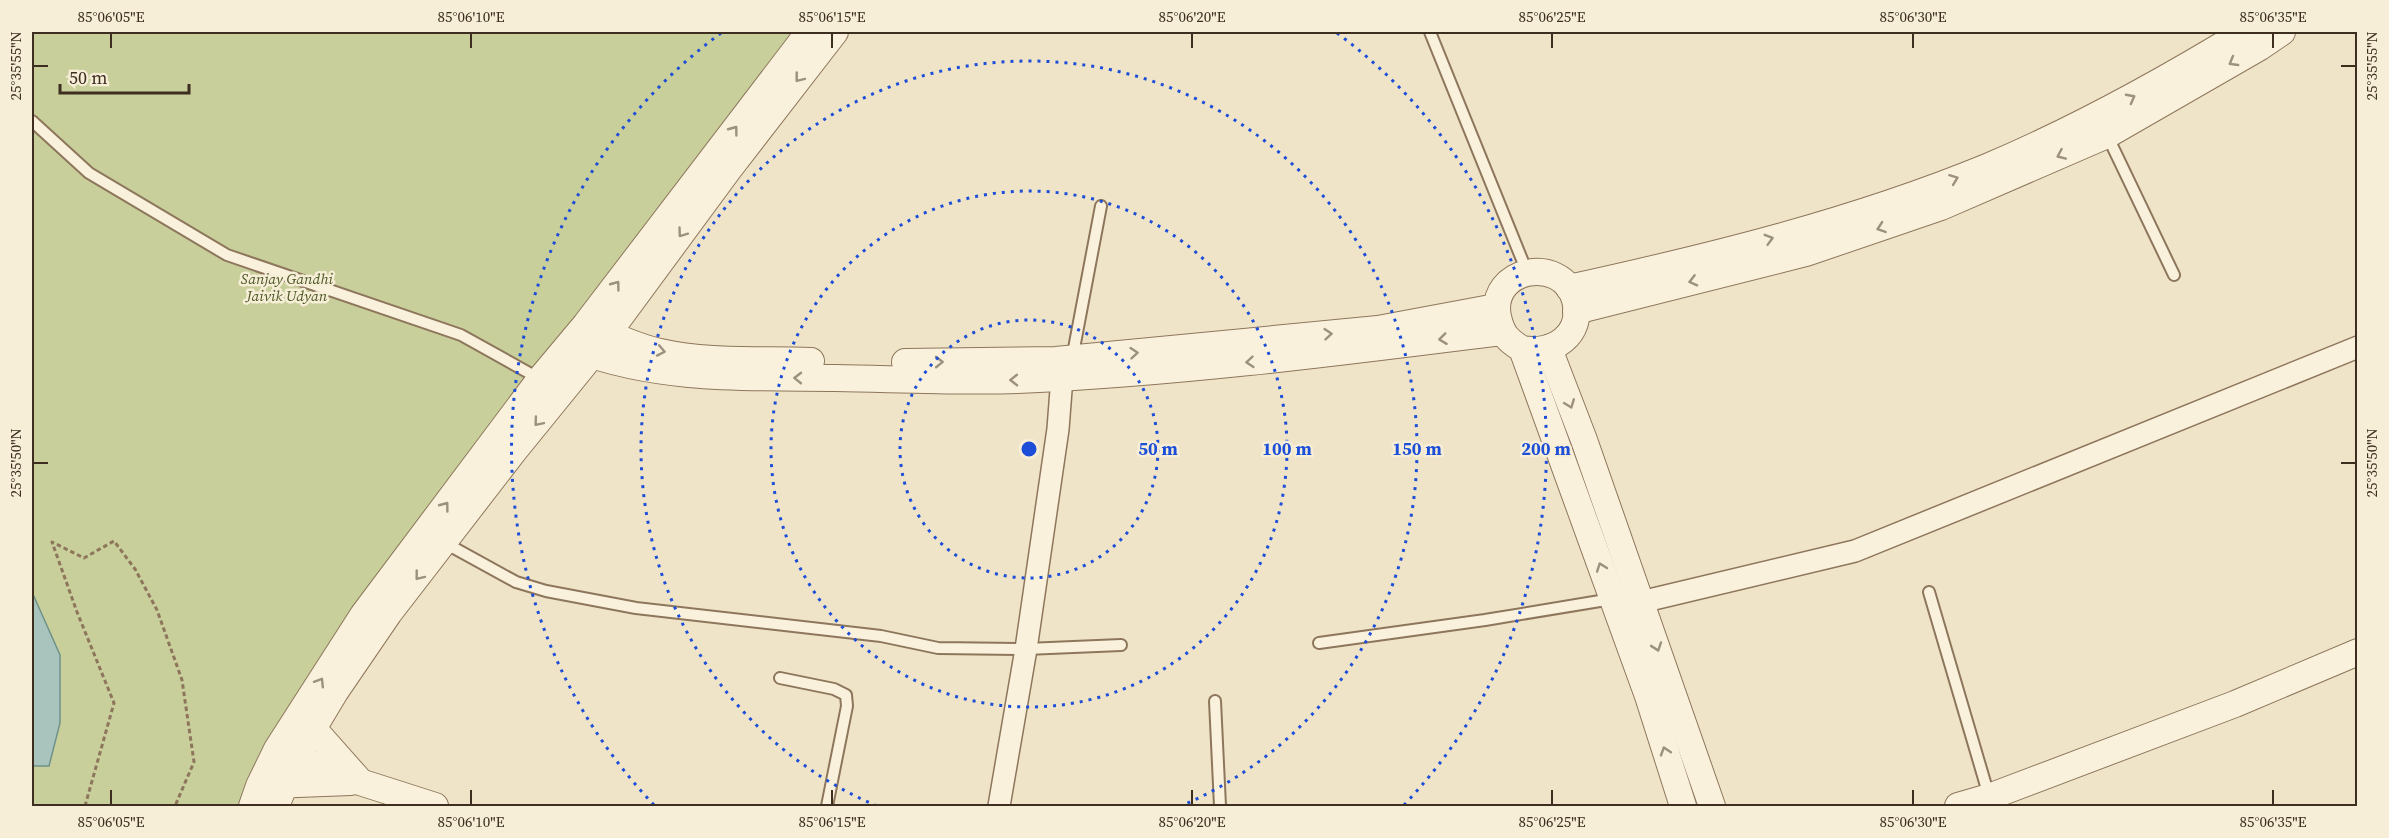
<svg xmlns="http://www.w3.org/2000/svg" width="2389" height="838" viewBox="0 0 2389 838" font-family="'Source Serif 4',serif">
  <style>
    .green { fill: #c9cf9b }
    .water { fill: #a9c4bc; stroke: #6f938a; stroke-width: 1.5 }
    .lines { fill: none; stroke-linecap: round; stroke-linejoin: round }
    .service-casing { stroke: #8d765c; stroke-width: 14 }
    .minor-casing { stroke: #8d765c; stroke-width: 24 }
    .tertiary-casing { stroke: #8d765c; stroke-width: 28 }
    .path { stroke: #8d765c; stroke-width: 3; stroke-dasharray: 4.5 3; stroke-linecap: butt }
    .service { stroke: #faf1dc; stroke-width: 10 }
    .minor { stroke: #faf1dc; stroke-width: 21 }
    .tertiary { stroke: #faf1dc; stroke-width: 26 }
    .oneway { stroke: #9c907e }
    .ticks { fill: none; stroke: #3d2e20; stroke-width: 2 }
    .ring { fill: none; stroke: #1d4ed8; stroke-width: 3; stroke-dasharray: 3 6 }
    .labels { text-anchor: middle; stroke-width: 5; stroke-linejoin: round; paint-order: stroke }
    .park-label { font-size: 15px; font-style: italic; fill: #4d5a26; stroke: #f7eed8 }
    .centre { fill: #1d4ed8; stroke: #f7eed8; stroke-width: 3 }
    .ring-label { font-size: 18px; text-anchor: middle; font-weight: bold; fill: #1d4ed8; stroke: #f7eed8; stroke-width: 5; stroke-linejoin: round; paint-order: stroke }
    .neatline { fill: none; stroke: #3d2e20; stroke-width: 2 }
    .ticks-label { font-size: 15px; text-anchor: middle; fill: #3d2e20 }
  </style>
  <rect width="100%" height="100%" fill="#f0e4c8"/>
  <!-- green -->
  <polygon class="green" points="32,32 800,32 442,507 237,806 32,806"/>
  <!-- water -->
  <polygon class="water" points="32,592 60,655 60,723 49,766 32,766"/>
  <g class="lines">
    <defs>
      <g id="service">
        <polyline points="1430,32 1527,272"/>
        <polyline points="32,121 89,173 227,255 461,335 540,379"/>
        <polyline points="2107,135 2174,275"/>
        <polyline points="1072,359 1101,206"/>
        <polyline points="445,543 516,582 546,591 636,608 881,636 938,648 1026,649 1121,645"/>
        <polyline points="1929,592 1989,796"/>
        <polyline points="1319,643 1485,620 1612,599"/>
        <polyline points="780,678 834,689 846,695 847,706 827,806"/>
        <polyline points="1215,701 1220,806"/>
      </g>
      <g id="minor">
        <polyline points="1641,602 1855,551 2358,347"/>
        <polyline points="999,806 1026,649 1058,429 1062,377"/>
      </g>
      <g id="tertiary">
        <path d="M1569 288C1710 257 1853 222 1987 167 2077 129 2162 82 2244 32"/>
        <polyline points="1576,311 1806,253 1941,207 2107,135 2260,47 2282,32"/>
        <path d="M595 328C616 337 637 347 660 352 708 363 762 359 811 361"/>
        <path d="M1522 349C1553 355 1584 335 1575 300 1562 254 1488 268 1498 317 1502 334 1507 340 1522 349L1648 696 1683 806"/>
        <polyline points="1549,349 1584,440 1712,806"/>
        <path d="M578 350C660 381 749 377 836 378 897 379 958 382 1018 380 1180 373 1341 352 1501 332"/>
        <polyline points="905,362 1056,360 1378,329 1496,307"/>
        <polyline points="303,717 358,779"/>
        <polyline points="282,752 360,782 435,806"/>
        <polyline points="271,785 351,782"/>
        <polyline points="252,806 259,786 277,749 363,615 540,379 586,324 809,32"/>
        <polyline points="276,806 296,757 335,692 389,613 514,451 592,355 729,169 835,32"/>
        <polyline points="1958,806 1989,797 2235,704 2358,652"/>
      </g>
    </defs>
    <!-- service casing -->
    <use href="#service" class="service-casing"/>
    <!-- minor casing -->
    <use href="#minor" class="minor-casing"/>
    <!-- tertiary casing -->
    <use href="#tertiary" class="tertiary-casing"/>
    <!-- path -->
    <polyline class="path" points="85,806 114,703 77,612 52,542 84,558 114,541 135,569 157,610 182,680 194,762 175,806"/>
    <!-- service -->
    <use href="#service" class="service"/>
    <!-- minor -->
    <use href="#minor" class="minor"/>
    <!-- tertiary -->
    <use href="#tertiary" class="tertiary"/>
  </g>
  <!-- one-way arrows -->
  <defs><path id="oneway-chevron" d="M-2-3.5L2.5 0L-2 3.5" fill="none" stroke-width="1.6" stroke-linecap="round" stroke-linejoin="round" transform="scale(1.5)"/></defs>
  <g class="oneway">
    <use href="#oneway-chevron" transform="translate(2233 62) rotate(150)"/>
    <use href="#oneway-chevron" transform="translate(799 78) rotate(128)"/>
    <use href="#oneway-chevron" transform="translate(2131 98) rotate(-28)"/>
    <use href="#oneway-chevron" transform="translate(734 130) rotate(-53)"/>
    <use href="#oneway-chevron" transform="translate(2061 155) rotate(156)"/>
    <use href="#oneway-chevron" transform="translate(1954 179) rotate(-21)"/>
    <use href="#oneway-chevron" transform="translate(1881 228) rotate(161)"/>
    <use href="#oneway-chevron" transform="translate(682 233) rotate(126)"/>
    <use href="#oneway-chevron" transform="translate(1769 239) rotate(-16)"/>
    <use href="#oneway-chevron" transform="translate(1693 281) rotate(166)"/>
    <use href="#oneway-chevron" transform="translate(616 285) rotate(-53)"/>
    <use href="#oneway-chevron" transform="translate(1328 334) rotate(-5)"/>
    <use href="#oneway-chevron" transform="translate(1443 339) rotate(173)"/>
    <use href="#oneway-chevron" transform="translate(661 351) rotate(11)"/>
    <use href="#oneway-chevron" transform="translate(1134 353) rotate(-5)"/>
    <use href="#oneway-chevron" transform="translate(939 362) rotate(-1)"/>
    <use href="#oneway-chevron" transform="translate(1250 362) rotate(175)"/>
    <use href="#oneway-chevron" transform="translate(798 378) rotate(-179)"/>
    <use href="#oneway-chevron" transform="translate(1014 380) rotate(179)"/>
    <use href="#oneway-chevron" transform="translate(1570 404) rotate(69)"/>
    <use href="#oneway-chevron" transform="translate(538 422) rotate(130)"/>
    <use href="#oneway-chevron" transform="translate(445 506) rotate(-53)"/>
    <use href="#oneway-chevron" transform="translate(1601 567) rotate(-110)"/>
    <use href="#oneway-chevron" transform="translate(419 576) rotate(128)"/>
    <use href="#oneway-chevron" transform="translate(1657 647) rotate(71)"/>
    <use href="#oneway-chevron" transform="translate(320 682) rotate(-58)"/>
    <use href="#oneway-chevron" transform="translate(1665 751) rotate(-108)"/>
  </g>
  <!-- ticks -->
  <path class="ticks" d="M111 33V48M471 33V48M832 33V48M1192 33V48M1552 33V48M1913 33V48M2273 33V48M33 66H48M2341 66H2356M33 463H48M2341 463H2356M111 790V805M471 790V805M832 790V805M1192 790V805M1552 790V805M1913 790V805M2273 790V805"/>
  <!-- distance rings -->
  <g class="ring">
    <circle cx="1029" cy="449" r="129"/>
    <circle cx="1029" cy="449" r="258"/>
    <path d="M877 806A388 388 0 1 1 1181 806"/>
    <path d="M654 805A517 517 0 0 1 721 33M1337 33A517 517 0 0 1 1404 805"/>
  </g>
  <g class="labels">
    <!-- park labels -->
    <g class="park-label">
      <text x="287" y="284">Sanjay Gandhi<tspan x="287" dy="17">Jaivik Udyan</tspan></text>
    </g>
  </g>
  <circle cx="1029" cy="449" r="9" class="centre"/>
  <g class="ring-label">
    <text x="1158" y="455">50 m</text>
    <text x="1287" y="455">100 m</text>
    <text x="1417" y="455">150 m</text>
    <text x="1546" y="455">200 m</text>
  </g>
  <!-- border -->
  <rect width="2389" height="838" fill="none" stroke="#f7eed8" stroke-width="66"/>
  <!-- scale -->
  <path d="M60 84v9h129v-9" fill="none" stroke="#3d2e20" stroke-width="3"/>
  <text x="69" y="84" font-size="18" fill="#3d2e20" stroke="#f7eed8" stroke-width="4.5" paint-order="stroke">50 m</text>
  <rect x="33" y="33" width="2323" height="772" class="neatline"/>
  <g class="ticks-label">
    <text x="111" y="22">85°06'05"E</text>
    <text x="471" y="22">85°06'10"E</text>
    <text x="832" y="22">85°06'15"E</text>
    <text x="1192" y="22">85°06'20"E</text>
    <text x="1552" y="22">85°06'25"E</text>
    <text x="1913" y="22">85°06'30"E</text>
    <text x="2273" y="22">85°06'35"E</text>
    <text transform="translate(16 66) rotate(-90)" y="5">25°35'55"N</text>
    <text transform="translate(2372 66) rotate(-90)" y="5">25°35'55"N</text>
    <text transform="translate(16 463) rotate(-90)" y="5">25°35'50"N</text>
    <text transform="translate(2372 463) rotate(-90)" y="5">25°35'50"N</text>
    <text x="111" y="827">85°06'05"E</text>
    <text x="471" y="827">85°06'10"E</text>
    <text x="832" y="827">85°06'15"E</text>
    <text x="1192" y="827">85°06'20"E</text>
    <text x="1552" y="827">85°06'25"E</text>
    <text x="1913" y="827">85°06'30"E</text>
    <text x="2273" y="827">85°06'35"E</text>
  </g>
</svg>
